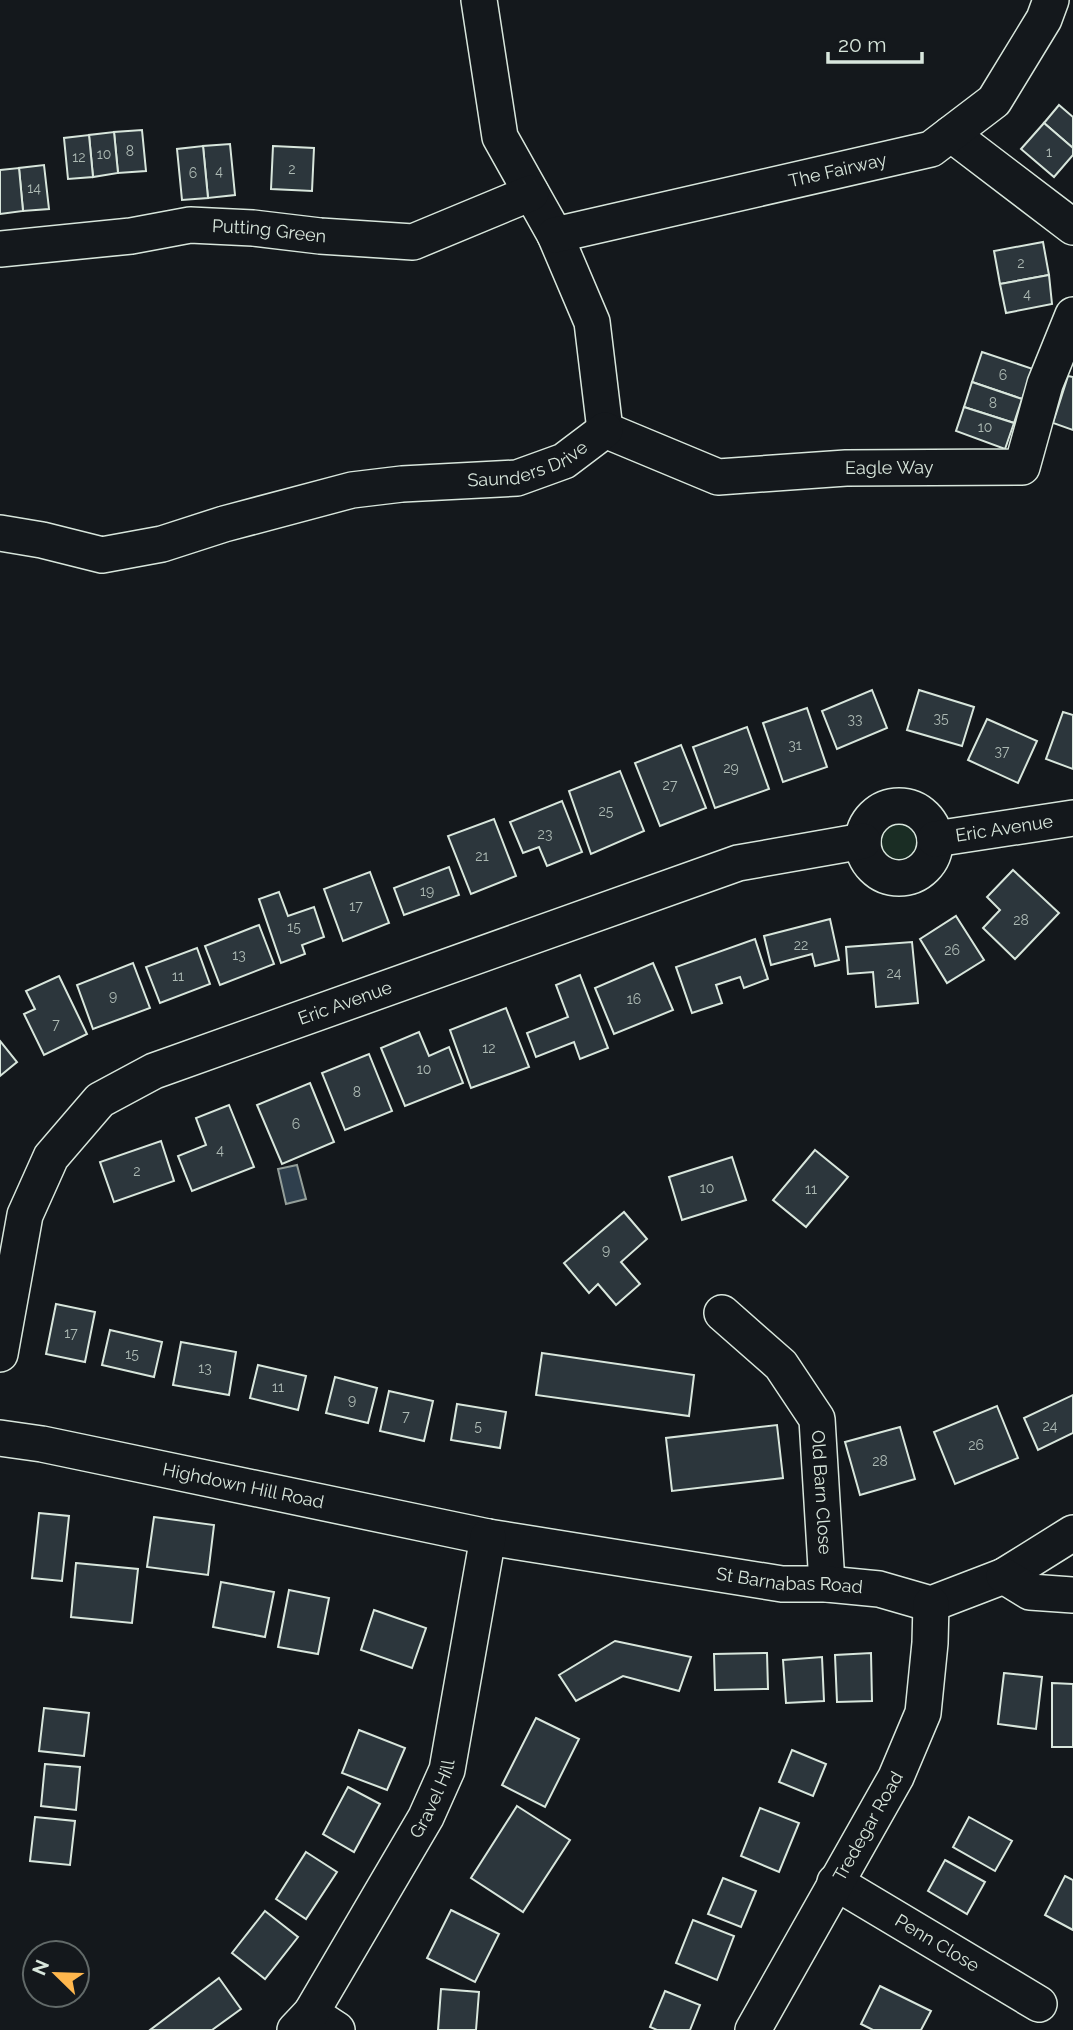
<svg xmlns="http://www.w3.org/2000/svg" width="1073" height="2030" viewBox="0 0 1073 2030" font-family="Raleway,sans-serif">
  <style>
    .green { fill: #1a2d24; stroke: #939e99; stroke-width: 2 }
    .water { fill: #2f3f4d; stroke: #939e99; stroke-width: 2 }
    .building { fill: #2c363c; stroke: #d8e6dc; stroke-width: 2 }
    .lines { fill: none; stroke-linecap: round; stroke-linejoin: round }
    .minor-casing { stroke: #d8e6dc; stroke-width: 38 }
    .minor { stroke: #14181c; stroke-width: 35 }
    .labels { text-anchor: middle; stroke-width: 5; stroke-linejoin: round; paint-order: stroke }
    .number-label { font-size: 14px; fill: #adbab4 }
    .street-label { font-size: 18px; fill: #d8e6dc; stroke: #14181c }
  </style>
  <rect width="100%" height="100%" fill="#14181c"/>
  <!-- green -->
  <circle class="green" cx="899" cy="842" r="19"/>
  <!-- water -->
  <polygon class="water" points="297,1165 306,1199 286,1204 278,1169"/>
  <!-- building -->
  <g class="building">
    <polygon points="1059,105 1073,117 1073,148 1044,123"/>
    <polygon points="1044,123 1073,148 1073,155 1054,177 1021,149"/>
    <polygon points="142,130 146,171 118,173 114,132"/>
    <polygon points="114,132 118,173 93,177 89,135"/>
    <polygon points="89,135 93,177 68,179 64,138"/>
    <polygon points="230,144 235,195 208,198 203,146"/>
    <polygon points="203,146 208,198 182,200 177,149"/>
    <polygon points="273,146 314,148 312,191 271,189"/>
    <polygon points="44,165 49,209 23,211 19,168"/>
    <polygon points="19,168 23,211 0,214 0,170"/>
    <polygon points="1043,242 1049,275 1000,284 994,251"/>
    <polygon points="1049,275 1052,304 1006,313 1000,284"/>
    <polygon points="982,352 1033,369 1022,399 972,382"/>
    <polygon points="1068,376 1073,377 1073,430 1053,423"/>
    <polygon points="972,382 1022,399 1014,423 964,407"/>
    <polygon points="964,407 1014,423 1005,449 956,431"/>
    <polygon points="872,690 887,728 837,749 822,711"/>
    <polygon points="919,690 974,707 962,746 907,730"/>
    <polygon points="807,708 827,767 783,782 763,723"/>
    <polygon points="1063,712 1073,715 1073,769 1046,759"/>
    <polygon points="987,719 1037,741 1018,783 968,760"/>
    <polygon points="747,727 769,789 715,808 693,747"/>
    <polygon points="681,745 706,808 660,826 635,763"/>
    <polygon points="620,771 644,831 591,854 569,791"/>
    <polygon points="562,801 582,852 547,866 539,847 523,853 510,822"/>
    <polygon points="494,819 516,876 471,894 448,836"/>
    <polygon points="449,867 459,895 404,915 394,888"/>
    <polygon points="1013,870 1059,913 1015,959 983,928 1000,910 987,897"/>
    <polygon points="370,872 389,923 343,941 324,889"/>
    <polygon points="279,892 288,916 314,907 324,937 302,945 305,954 281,963 259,899"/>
    <polygon points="956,916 984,960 947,983 920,939"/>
    <polygon points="830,919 839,960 815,966 812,954 771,965 764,936"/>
    <polygon points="259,925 274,964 220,985 205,946"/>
    <polygon points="755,939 768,979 744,988 740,977 716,985 722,1003 692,1013 676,967"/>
    <polygon points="912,942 918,1003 876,1007 873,972 848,974 846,947"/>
    <polygon points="197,948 210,984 160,1003 146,967"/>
    <polygon points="133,963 150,1008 93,1029 77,985"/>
    <polygon points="653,963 673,1010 614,1034 595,988"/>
    <polygon points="580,975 608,1048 580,1059 574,1042 536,1057 527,1033 568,1017 556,985"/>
    <polygon points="59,976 87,1034 44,1055 24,1014 35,1009 26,991"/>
    <polygon points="506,1008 529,1067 471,1088 450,1030"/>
    <polygon points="419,1032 429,1056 449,1047 463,1083 405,1106 381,1048"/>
    <polygon points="0,1041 17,1062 0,1076"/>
    <polygon points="369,1054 392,1111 345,1130 322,1073"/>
    <polygon points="310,1083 334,1142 282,1164 257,1105"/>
    <polygon points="229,1105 254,1167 192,1191 178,1156 206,1145 196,1118"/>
    <polygon points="161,1141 174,1181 114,1202 100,1162"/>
    <polygon points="815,1150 848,1177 806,1227 773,1200"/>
    <polygon points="732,1157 746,1200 682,1220 669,1177"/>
    <polygon points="624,1212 647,1239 621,1262 640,1284 616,1305 598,1284 589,1293 564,1263"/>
    <polygon points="56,1304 95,1312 85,1362 46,1354"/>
    <polygon points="110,1330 162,1342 154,1377 102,1365"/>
    <polygon points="181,1342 236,1352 229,1395 173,1385"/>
    <polygon points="542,1353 694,1375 689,1416 536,1395"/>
    <polygon points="258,1365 306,1376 298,1410 250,1398"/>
    <polygon points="335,1377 377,1388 368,1423 326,1413"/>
    <polygon points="389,1391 433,1401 424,1441 380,1431"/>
    <polygon points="1073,1395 1073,1433 1038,1450 1024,1418"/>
    <polygon points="457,1404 506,1412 500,1448 451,1440"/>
    <polygon points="997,1406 1018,1458 955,1484 934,1432"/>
    <polygon points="777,1425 783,1478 672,1491 666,1438"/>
    <polygon points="900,1427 915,1479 860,1495 845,1442"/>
    <polygon points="39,1513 69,1516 62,1581 32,1578"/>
    <polygon points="154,1517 214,1525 208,1575 147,1567"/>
    <polygon points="76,1563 138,1569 132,1623 71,1617"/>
    <polygon points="221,1582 274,1592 265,1637 213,1627"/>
    <polygon points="289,1590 329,1598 318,1654 278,1647"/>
    <polygon points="374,1610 426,1628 412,1668 361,1650"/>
    <polygon points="615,1641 691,1657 679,1691 623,1676 576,1701 559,1675"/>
    <polygon points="767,1653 768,1689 715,1690 714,1654"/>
    <polygon points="871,1653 872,1701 837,1702 835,1655"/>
    <polygon points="822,1657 824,1701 786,1703 783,1660"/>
    <polygon points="1004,1673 1042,1677 1036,1729 998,1724"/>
    <polygon points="1052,1683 1073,1684 1073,1747 1052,1747"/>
    <polygon points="44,1708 89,1713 84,1756 39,1751"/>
    <polygon points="536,1718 579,1739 545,1807 502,1785"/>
    <polygon points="359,1730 405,1748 387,1790 342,1773"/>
    <polygon points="792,1750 826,1764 813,1796 779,1782"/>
    <polygon points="45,1764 80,1767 76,1810 41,1806"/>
    <polygon points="348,1787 380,1804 354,1852 323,1834"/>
    <polygon points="517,1806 570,1840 523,1912 471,1878"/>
    <polygon points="760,1808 799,1823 779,1872 741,1856"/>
    <polygon points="35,1817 75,1821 70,1865 30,1861"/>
    <polygon points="969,1817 1012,1841 995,1871 953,1847"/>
    <polygon points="306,1852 337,1872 306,1919 276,1899"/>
    <polygon points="945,1860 985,1882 967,1914 928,1891"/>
    <polygon points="1065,1876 1073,1880 1073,1930 1045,1915"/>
    <polygon points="723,1878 756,1891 741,1927 708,1914"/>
    <polygon points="451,1910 499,1934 475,1982 427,1958"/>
    <polygon points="265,1911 298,1937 265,1979 232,1953"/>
    <polygon points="693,1920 734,1936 717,1980 676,1963"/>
    <polygon points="219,1978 241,2009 212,2030 150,2030"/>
    <polygon points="880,1986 931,2011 921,2030 873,2030 861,2024"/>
    <polygon points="441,1989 479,1992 476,2030 438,2030"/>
    <polygon points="665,1991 700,2005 690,2030 657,2030 650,2027"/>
  </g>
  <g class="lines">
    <defs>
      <g id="minor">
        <polyline points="479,0 500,137 555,235 592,322 605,430"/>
        <polyline points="951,134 1073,227"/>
        <path id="s1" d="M555 235 931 149 994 101 1044 19 1051 0"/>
        <path id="s2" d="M0 249 131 236 190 225 253 228 320 236 413 242 531 193"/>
        <path id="s3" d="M605 430 718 477 846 468 1022 467 1045 384 1073 315"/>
        <path id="s4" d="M0 533 42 540 102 555 162 544 224 524 352 490 402 484 517 478 564 461 605 430"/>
        <circle cx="899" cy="842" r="36"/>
        <path id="s5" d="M935 839 1073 818"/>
        <path id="s6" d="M722 1313 781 1365 817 1419 827 1584"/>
        <path id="s7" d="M0 1354 25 1215 51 1157 100 1100 154 1071 738 863 863 841"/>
        <path id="s8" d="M0 1438 42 1444 488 1537 782 1584H827L879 1589 931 1604 1004 1576 1073 1533"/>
        <polyline points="1004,1576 1030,1592 1073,1595"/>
        <path id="s9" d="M835 1882 1039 2004"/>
        <polyline points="311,2013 337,2030"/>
        <path id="s10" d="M295 2030 311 2013 426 1817 447 1770 488 1537"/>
        <path id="s11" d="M753 2030 896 1777 923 1713 930 1643 931 1604"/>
      </g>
    </defs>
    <!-- minor casing -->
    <use href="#minor" class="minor-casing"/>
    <!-- minor -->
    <use href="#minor" class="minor"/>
  </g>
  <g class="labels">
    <!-- number labels -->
    <g class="number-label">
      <text x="130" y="156">8</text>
      <text x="1049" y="157">1</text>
      <text x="104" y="159">10</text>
      <text x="79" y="162">12</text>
      <text x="292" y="174">2</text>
      <text x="219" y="176">4</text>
      <text x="193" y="178">6</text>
      <text x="34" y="193">14</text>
      <text x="1021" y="268">2</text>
      <text x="1027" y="299">4</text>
      <text x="1003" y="380">6</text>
      <text x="993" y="408">8</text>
      <text x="985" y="432">10</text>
      <text x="941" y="723">35</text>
      <text x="855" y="724">33</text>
      <text x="795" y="750">31</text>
      <text x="1002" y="756">37</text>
      <text x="731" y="773">29</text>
      <text x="670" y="790">27</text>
      <text x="606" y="816">25</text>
      <text x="545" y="839">23</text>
      <text x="482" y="861">21</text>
      <text x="427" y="896">19</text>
      <text x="356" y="911">17</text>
      <text x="1021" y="925">28</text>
      <text x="294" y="932">15</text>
      <text x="801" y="950">22</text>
      <text x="952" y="955">26</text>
      <text x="239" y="960">13</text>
      <text x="894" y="978">24</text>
      <text x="178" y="981">11</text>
      <text x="113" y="1001">9</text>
      <text x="634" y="1004">16</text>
      <text x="56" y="1029">7</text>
      <text x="489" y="1053">12</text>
      <text x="424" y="1074">10</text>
      <text x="357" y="1097">8</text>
      <text x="296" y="1129">6</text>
      <text x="220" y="1155">4</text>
      <text x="137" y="1176">2</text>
      <text x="707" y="1193">10</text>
      <text x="811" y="1194">11</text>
      <text x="606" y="1255">9</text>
      <text x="71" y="1338">17</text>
      <text x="132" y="1359">15</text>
      <text x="205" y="1373">13</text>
      <text x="278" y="1392">11</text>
      <text x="352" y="1405">9</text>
      <text x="406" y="1421">7</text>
      <text x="478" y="1431">5</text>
      <text x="1050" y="1431">24</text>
      <text x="976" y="1450">26</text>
      <text x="880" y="1466">28</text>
    </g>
    <!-- street labels -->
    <g class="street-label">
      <text dy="6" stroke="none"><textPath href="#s1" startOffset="290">The Fairway</textPath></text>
      <text dy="6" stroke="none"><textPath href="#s2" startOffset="271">Putting Green</textPath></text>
      <text dy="6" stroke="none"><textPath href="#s4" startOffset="542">Saunders Drive</textPath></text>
      <text dy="6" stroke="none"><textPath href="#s3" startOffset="294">Eagle Way</textPath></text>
      <text dy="6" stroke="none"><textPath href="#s5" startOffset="70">Eric Avenue</textPath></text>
      <text dy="6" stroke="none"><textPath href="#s7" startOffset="544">Eric Avenue</textPath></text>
      <text dy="6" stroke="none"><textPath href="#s8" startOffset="248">Highdown Hill Road</textPath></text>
      <text dy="6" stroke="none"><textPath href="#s6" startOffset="217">Old Barn Close</textPath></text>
      <text dy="6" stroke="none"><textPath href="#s8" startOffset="803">St Barnabas Road</textPath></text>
      <text dy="6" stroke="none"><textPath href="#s10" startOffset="270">Gravel Hill</textPath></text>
      <text dy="6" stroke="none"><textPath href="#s11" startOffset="234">Tredegar Road</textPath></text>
      <text dy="6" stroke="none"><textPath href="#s9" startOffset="119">Penn Close</textPath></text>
    </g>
  </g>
  <!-- north arrow -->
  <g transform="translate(56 1974) rotate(293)"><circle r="33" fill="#14181c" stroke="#626a69" stroke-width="2"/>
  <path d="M0-5L12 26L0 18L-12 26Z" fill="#ffb74d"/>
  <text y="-10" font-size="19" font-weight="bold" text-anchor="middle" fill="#d8e6dc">N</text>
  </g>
  <!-- scale -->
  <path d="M828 52v10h94v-10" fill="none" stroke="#d8e6dc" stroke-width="3.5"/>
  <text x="838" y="52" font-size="21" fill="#d8e6dc" stroke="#14181c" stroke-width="5" paint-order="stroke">20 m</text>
</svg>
